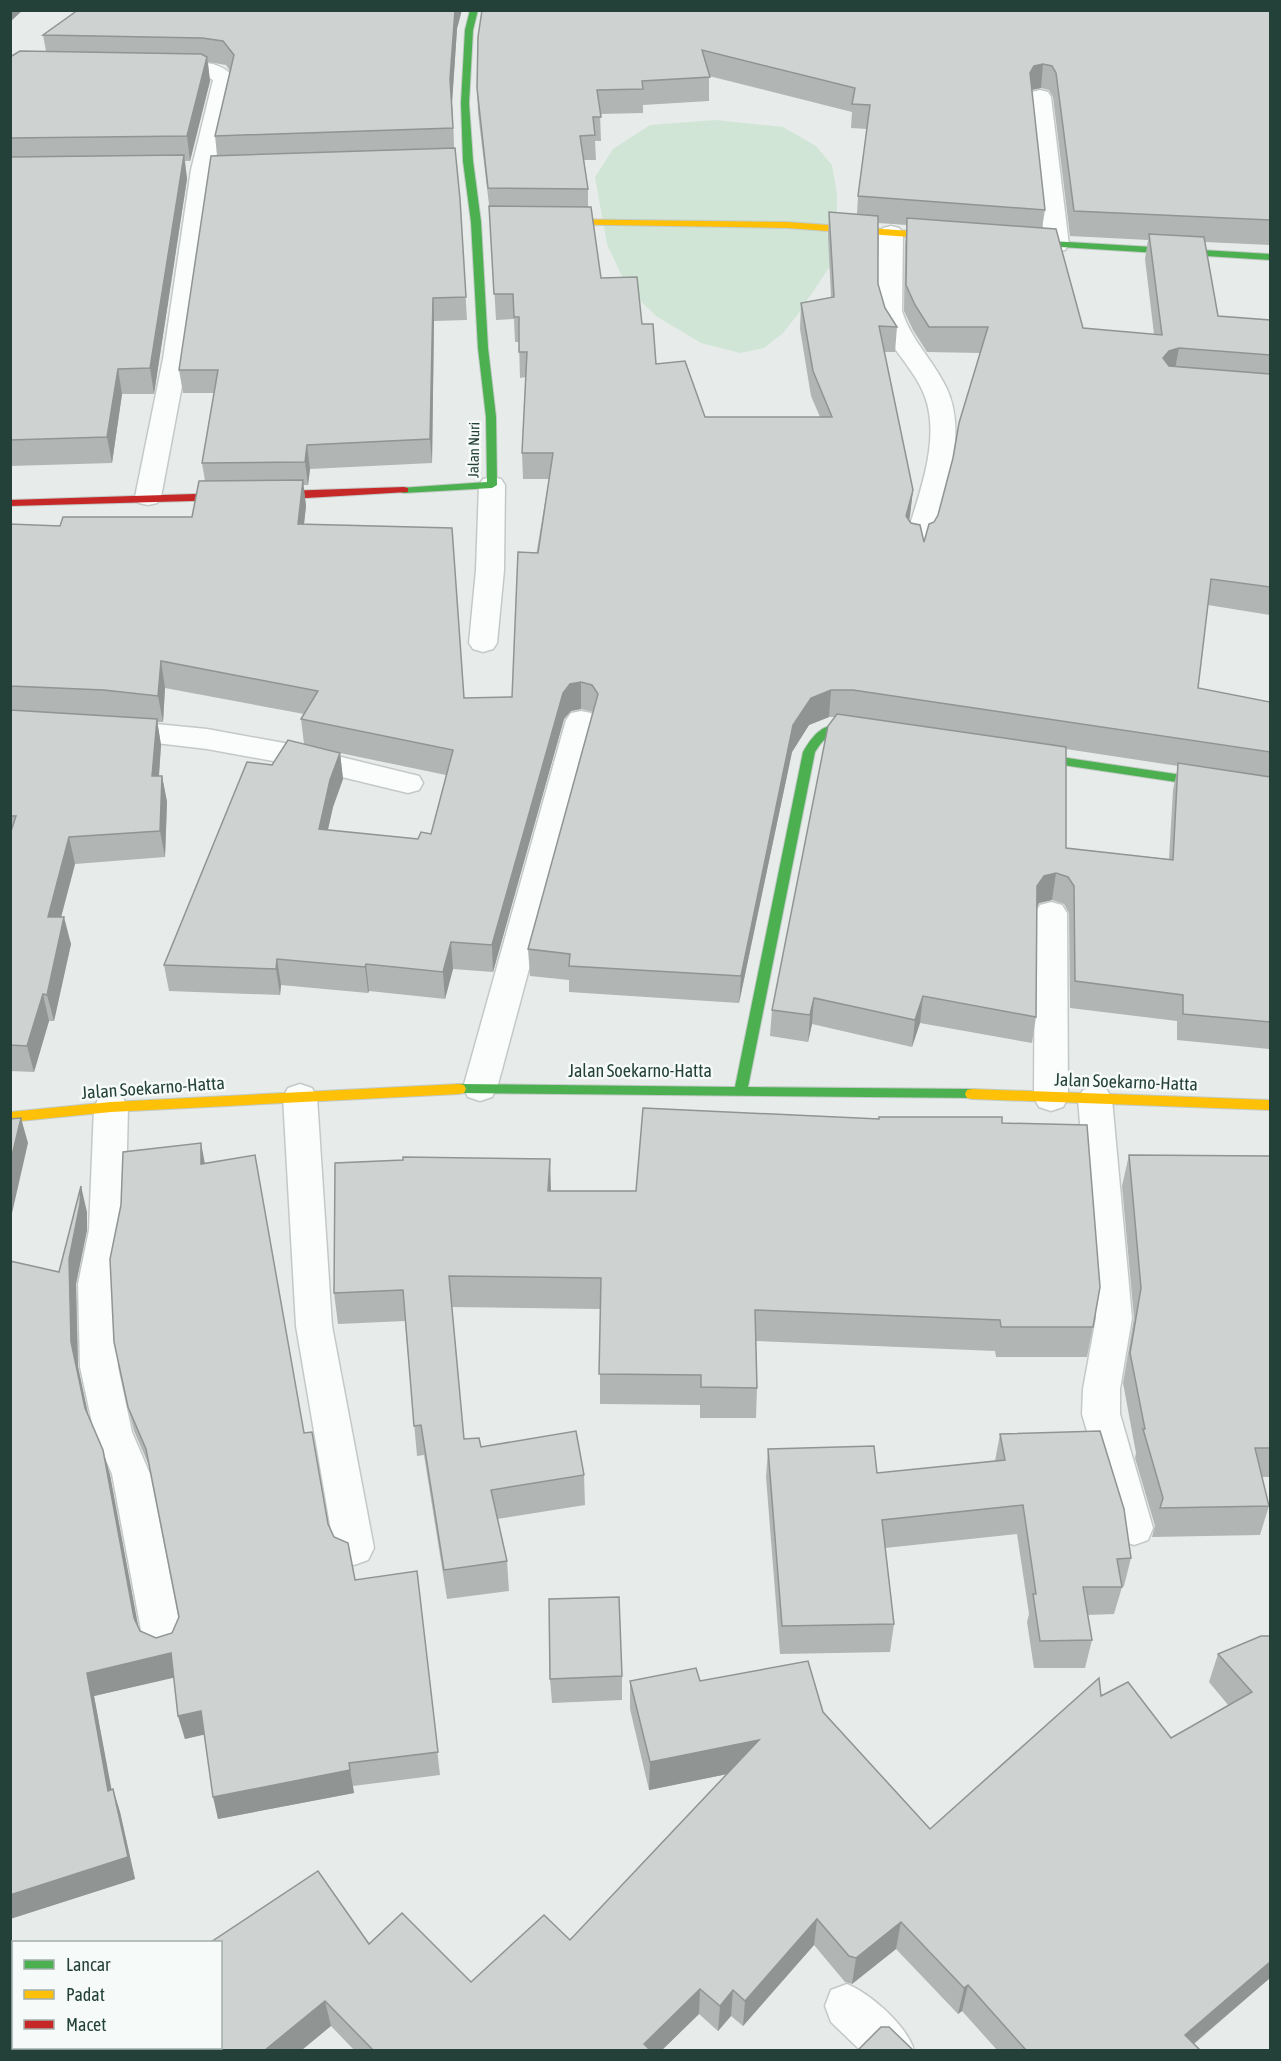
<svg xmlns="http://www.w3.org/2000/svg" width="1281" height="2061" viewBox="0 0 1281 2061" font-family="'Asap Condensed',sans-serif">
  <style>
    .green { fill: #d0e5d6 }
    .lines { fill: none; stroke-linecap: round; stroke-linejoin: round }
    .street-casing { stroke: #c4c9c7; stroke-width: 3 }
    .fast-casing { stroke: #c2cac7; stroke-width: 2 }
    .slow-casing { stroke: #c2cac7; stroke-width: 2 }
    .jam-casing { stroke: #c2cac7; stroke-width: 2 }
    .street { fill: #fbfcfc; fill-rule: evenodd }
    .fast { fill: #4caf50; fill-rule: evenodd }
    .slow { fill: #ffc107; fill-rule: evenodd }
    .jam { fill: #c62828; fill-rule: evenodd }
    .wall { fill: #b1b5b4; fill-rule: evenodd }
    .shaded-wall { fill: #909492 }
    .building { fill: #ced3d1; stroke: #909492; stroke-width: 1.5 }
    .labels { text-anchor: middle; stroke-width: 5; stroke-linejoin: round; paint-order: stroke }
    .far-street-label { font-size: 15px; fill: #234139; stroke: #f6faf8 }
    .street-label { font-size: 18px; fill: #234139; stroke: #f6faf8 }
  </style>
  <rect width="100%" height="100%" fill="#e7ecea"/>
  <!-- green -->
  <polygon class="green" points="715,120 783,127 816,146 832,165 837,194 837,256 798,314 783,333 764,348 740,353 701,343 656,316 628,289 607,244 595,177 613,149 650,125"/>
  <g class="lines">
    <defs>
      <g id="street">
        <path d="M180 62C199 61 223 61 235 79L213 170 187 359 161 497 157 503 148 505 139 503 135 497 163 359 191 170 213 80C197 70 176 78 157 74L154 69 157 64Z"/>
        <polygon points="1040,90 1048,92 1051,97 1069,245 1065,250 1057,252 1049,250 1045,245 1029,97 1032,92"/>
        <path d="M891 226 899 228 903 233 902 311C911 340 933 360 946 387 969 434 944 494 933 541L929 547 919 549 909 547 905 541C917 499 939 447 927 403 920 376 897 356 885 332 871 303 879 264 879 233L883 228Z"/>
        <polygon points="492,477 501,479 505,485 504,570 497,643 493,649 483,652 473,649 469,643 476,570 479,485 483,479"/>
        <polygon points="581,711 591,713 596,720 497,1088 492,1097 480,1101 468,1097 463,1088 566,720 571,713"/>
        <polygon points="115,720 207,729 284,743 419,776 423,783 419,790 408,793 284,763 207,749 105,737 100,730 105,723"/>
        <polygon points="1051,902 1062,905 1067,913 1068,1098 1063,1107 1051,1111 1039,1107 1034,1098 1035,913 1040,905"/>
        <polygon points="300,1084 312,1088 317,1097 332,1326 374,1548 368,1560 354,1565 340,1560 334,1548 296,1326 283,1097 288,1088"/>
        <polygon points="1095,1086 1107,1090 1112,1099 1132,1318 1120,1389 1120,1414 1153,1528 1148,1540 1134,1545 1120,1540 1115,1528 1082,1414 1083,1389 1096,1318 1078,1099 1083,1090"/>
        <polygon points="111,1094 123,1098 128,1107 125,1230 114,1284 118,1367 132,1432 150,1474 183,1641 177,1654 163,1659 149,1654 143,1641 112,1474 94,1432 80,1367 78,1284 89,1230 94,1107 99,1098"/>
        <path d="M847 1984C871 1994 906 2025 914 2050H860L831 2022 825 2006 831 1990Z"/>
      </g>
      <g id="fast">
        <polygon points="470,10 478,10 473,30 469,103 473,161 481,222 488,348 496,417 497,485 492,488 404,493 400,492 400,488 487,482 486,417 478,348 471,222 463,161 461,103 465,30"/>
        <polygon points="1017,239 1270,254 1270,260 1014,244 1012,242"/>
        <path d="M842 723 871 728 877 732 871 736C844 731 831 725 815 752L748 1087 972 1089 977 1090 979 1094 977 1098 454 1093 452 1089 454 1085 459 1084 735 1087 803 752C813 735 821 725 842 723Z"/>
        <polygon points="1020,751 1270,788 1270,796 1016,758 1014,755"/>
      </g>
      <g id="slow">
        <polygon points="550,219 787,222 951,234 956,237 951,240 787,228 547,224 545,222"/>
        <polygon points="459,1084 464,1085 466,1089 464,1093 459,1094 111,1112 10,1122 10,1112 111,1102"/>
        <polygon points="972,1089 1270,1100 1270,1110 972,1099 967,1098 965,1094 967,1090"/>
      </g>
      <polygon id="jam" points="404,487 408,488 408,492 306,498 10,506 10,500"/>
    </defs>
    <!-- street casing -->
    <use href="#street" class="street-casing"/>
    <!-- fast casing -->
    <use href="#fast" class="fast-casing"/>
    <!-- slow casing -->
    <use href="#slow" class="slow-casing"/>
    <!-- jam casing -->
    <use href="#jam" class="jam-casing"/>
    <!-- street -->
    <use href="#street" class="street"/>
    <!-- fast -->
    <use href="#fast" class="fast"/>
    <!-- slow -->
    <use href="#slow" class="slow"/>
    <!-- jam -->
    <use href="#jam" class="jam"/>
  </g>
  <!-- wall -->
  <g class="wall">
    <path d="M1270 10V245L1205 242 1218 316 1270 320V615L1208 605 1198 688 1270 702V1042L1269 1049 1177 1040V1021L1070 1008 1069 913 1064 904 1052 900 1039 903 1037 907 1036 1017 1032 1043 920 1023 912 1047 812 1024 808 1042 770 1036 772 1010 835 717H829L809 725 792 752 739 1003 569 992V980L530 976 528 949 593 712 581 709 571 711 564 719 493 972 453 969 445 999 369 991 368 993 281 985 280 995 169 991 164 965 272 765 304 744 301 719 304 714 165 688 163 722H157L161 745 159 776H162L167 802 165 857 75 864 61 917 71 944 54 1021H49L34 1072 10 1071V524L60 526 192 517 205 481 202 463 214 393H183L179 370 217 155 215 136 230 71 226 65 208 62 210 81 190 161H185L187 179 154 394H122L112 463 10 466V57L46 51 43 35 457 29 452 103 454 148 460 199 467 320 434 321 432 463 310 469 308 485H303L306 506 304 524 464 698 512 697 549 479H523L522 453 526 377 520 378 519 342H515L514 319 496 320 490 213 478 113 477 88 478 37ZM709 76 852 112 851 128 867 129 858 196 857 214 829 212 828 237 831 297 801 303 800 329 811 396 820 417H705L656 364 642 324 601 278 588 207V189L584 160H596L595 141H601L600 114 643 113V105L709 101ZM1041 88 1049 90 1053 97 1070 236 1148 240 1145 259 1154 334 1083 328 1042 228 1045 210 1031 90ZM878 223 907 225 905 243 904 311 913 330 927 352 980 353 938 515 924 542 909 521 913 490 884 352H895L897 327 885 308 878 284ZM1066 749 1178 766 1173 790 1169 859 1066 848ZM340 753 446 775 431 834 418 839 328 830 333 807 343 779Z"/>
    <polygon points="879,1119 1002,1123 1093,1327 1087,1357 996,1357 995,1351 756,1341 757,1388 756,1418 700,1418 700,1405 600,1404 600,1309 452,1307 464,1439 481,1447 584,1475 585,1505 497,1519 507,1561 509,1591 447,1599 424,1455 417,1456 405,1321 338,1324 334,1293 636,1191"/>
    <polygon points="1129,1155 1270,1156 1270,1477 1262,1477 1269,1506 1260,1535 1152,1537 1155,1526 1135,1458 1136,1453 1123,1383 1134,1318 1122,1186"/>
    <polygon points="205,1164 304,1433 328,1524 355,1580 417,1571 440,1775 353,1786 354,1793 218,1819 204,1734 185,1739 178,1716 174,1677 94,1696 111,1790 113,1789 120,1812 135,1879 10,1919 59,1272 87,1212 87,1230 76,1284 78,1367 88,1415 110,1475 138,1626 140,1631 156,1638 172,1633 179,1617 150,1468 134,1431 128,1407"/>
    <polygon points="1000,1434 1131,1558 1124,1586 1122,1587 1114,1614 1087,1615 1092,1640 1085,1668 1034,1668 1027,1622 1029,1614 1017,1534 885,1548 894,1624 890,1652 780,1654 766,1477 768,1449 877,1473 995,1461"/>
    <polygon points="1261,1636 1270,1978 1194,2044 1200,2050 997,2050 962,2011 958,2014 896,1949 852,1984 845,1982 814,1945 743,2026 731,2016 718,2031 699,2014 662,2050 354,2050 331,2026 50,2050 369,1944 471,1982 570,1940 727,1774 649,1790 630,1709 630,1681 700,1681 823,1712 930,1829 1101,1696 1171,1738 1229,1706 1209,1682 1218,1654"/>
    <polygon points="622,1676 622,1700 552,1703 550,1679"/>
  </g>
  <!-- shaded-wall -->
  <g class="shaded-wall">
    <polygon points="10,10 23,10 10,22"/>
    <polygon points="455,10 462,10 457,29 452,103 454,152 450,79"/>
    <polygon points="207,57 210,81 190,161 187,136"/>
    <polygon points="1043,64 1041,88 1031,90 1030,73 1034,66"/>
    <polygon points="184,155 187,179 154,394 150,368"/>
    <polygon points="433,298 434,321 432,463 430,439"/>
    <polygon points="1179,348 1174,374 1163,358 1169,351"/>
    <polygon points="118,369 122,394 112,463 107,437"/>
    <polygon points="307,445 310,469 308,485 305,462"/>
    <polygon points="303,480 306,506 301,550 298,524"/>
    <polygon points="913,490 910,516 903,542 906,516"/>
    <polygon points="161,661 165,688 163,722 158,696"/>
    <polygon points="581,682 581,709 571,711 564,719 493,972 492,945 563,693 570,684"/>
    <polygon points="831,690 829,717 809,725 792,752 739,1003 741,976 793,725 811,698"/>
    <polygon points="157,719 161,745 157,803 152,776"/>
    <polygon points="340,753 343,779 333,807 322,855 319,829 330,780"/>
    <polygon points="162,776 167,802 165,857 160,831"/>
    <polygon points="69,837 75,864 54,944 48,917"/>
    <polygon points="1056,873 1052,900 1039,903 1033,913 1037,886 1044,876"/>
    <polygon points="64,917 71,944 54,1021 47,995"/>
    <polygon points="451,942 453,969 445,999 443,972"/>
    <polygon points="277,959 281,985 280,995 276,969"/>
    <polygon points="366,964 369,991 368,993 365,967"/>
    <polygon points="43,994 49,1021 34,1072 27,1046"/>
    <polygon points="923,996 920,1023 912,1047 915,1020"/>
    <polygon points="814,998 812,1024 808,1042 810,1015"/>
    <polygon points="21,1118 28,1143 10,1222 10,1164"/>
    <polygon points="201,1143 206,1169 201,1164"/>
    <polygon points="550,1159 551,1190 550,1223 548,1191"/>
    <polygon points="81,1186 87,1212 87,1230 76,1284 78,1367 92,1432 85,1408 71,1342 69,1259"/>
    <polygon points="103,1450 110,1475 141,1641 134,1618"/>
    <polygon points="171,1653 177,1677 94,1696 116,1813 108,1791 87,1673"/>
    <polygon points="201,1711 207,1734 185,1739 178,1716"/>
    <polygon points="759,1740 757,1768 649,1790 650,1762"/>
    <polygon points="349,1763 354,1793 218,1819 213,1797"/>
    <polygon points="113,1789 120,1812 135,1879 10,1919 10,1895"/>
    <polygon points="817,1919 814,1945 743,2026 745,2001"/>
    <polygon points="901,1922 896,1949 852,1984 856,1958"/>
    <polygon points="1270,1962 1270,1978 1186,2050 1185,2035"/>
    <polygon points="968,1985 962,2011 958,2014 964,1988"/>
    <polygon points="700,1989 699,2014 662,2050 644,2050 644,2044"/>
    <polygon points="733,1990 731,2016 718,2031 720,2006"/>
    <polygon points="325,2001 331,2026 302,2050 265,2050"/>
  </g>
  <!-- building -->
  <g class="building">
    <polygon points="78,10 455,10 450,79 453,128 215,136 234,55 223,41 202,38 43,35"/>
    <polygon points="482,10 1270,10 1270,220 1074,211 1056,73 1052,66 1043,64 1034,66 1030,73 1045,210 858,196 870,105 852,104 855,88 702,50 710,77 642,81 643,89 597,90 601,117 593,117 595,135 580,136 588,189 488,188 477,88 478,37"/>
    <polygon points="20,51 201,54 207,57 187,136 10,138 10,57"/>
    <polygon points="455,148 460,199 466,297 433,298 430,439 307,445 305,462 202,463 218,370 179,370 211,156"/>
    <polygon points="184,155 150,368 118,369 107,437 10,440 10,157"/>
    <polygon points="489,206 591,207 601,278 637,277 642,324 653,324 656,364 685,361 705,417 832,417 813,371 801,303 834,297 829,212 878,216 878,284 885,308 897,327 879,326 913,490 906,516 911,523 920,525 924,542 929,524 934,522 938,515 953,458 959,423 988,327 929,327 915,305 906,285 907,218 1056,229 1083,328 1162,335 1149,234 1204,237 1218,316 1270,320 1270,355 1179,348 1169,351 1163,358 1169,366 1270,374 1270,587 1211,579 1198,688 1270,702 1270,752 853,690 831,690 811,698 793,725 741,976 569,966 570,954 528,949 598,694 592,685 581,682 570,684 563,693 492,945 451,942 443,972 366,964 365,967 277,959 276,969 164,965 247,762 272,765 288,740 340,753 330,780 319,829 418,839 421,832 431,834 453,750 301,719 318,691 161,661 158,696 104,690 10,686 10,524 60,526 63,517 192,517 199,481 303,480 298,524 452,528 464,698 512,697 518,552 538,553 553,453 522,453 527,352 519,352 519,317 514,317 513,294 494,294"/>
    <polygon points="10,710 157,719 152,776 162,776 160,831 69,837 48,917 64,917 47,995 43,994 27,1046 10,1045 10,834 16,816 10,816"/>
    <polygon points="837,714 1066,747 1066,848 1173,860 1178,763 1270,777 1270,1022 1183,1014 1183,995 1075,981 1074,886 1068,877 1056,873 1044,876 1037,886 1036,1017 923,996 915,1020 814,998 810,1015 772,1010 828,726"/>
    <polygon points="643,1108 879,1119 879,1117 1002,1117 1002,1123 1087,1125 1100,1287 1093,1327 1001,1327 1000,1320 755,1310 757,1388 701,1387 701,1375 599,1374 601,1278 449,1276 464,1439 479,1438 481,1447 576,1431 584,1475 491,1490 507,1561 444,1570 421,1425 414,1426 403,1290 334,1293 335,1163 403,1160 403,1157 550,1159 548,1191 636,1191"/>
    <polygon points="21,1118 10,1164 10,1119"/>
    <polygon points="201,1143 201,1164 255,1155 304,1433 312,1432 328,1524 334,1537 348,1543 355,1580 417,1571 438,1752 349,1763 350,1770 213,1797 201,1711 178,1716 171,1653 87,1673 108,1791 113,1789 128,1857 10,1895 10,1261 59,1272 81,1186 80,1204 69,1259 71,1342 85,1408 103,1450 134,1618 140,1631 156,1638 172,1633 179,1617 146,1449 128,1407 114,1342 110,1259 121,1205 123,1152"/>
    <polygon points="1129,1155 1270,1156 1270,1448 1255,1448 1269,1506 1160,1508 1163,1498 1143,1429 1145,1429 1130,1353 1141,1288"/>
    <polygon points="1100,1431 1124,1509 1131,1558 1117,1559 1122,1587 1083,1587 1092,1640 1040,1641 1033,1594 1036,1594 1023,1505 882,1520 894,1624 782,1626 768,1449 874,1446 877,1473 1005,1460 1000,1434"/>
    <polygon points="619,1597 622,1676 550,1679 549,1599"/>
    <polygon points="1261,1636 1270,1636 1270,1962 1185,2035 1200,2050 1026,2050 968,1985 964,1988 901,1922 856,1958 849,1956 817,1919 745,2001 733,1990 720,2006 700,1989 644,2044 650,2050 373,2050 325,2001 265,2050 50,2050 54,2048 220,2048 220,1942 211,1942 318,1871 369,1944 402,1913 471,1982 544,1915 570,1940 759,1740 650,1762 630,1681 696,1668 700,1681 808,1661 823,1712 930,1829 1099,1678 1101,1696 1128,1682 1171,1738 1252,1692 1218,1654"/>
    <polygon points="881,2027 889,2027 913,2050 858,2050"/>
  </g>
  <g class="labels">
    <!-- far-street labels -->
    <g class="far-street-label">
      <text transform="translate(474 450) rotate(-89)" y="5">Jalan Nuri</text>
    </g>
    <!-- street labels -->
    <g class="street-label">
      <text x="640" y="1077">Jalan Soekarno-Hatta</text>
      <text transform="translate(1126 1082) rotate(2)" y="6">Jalan Soekarno-Hatta</text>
      <text transform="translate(153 1088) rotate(-4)" y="6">Jalan Soekarno-Hatta</text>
    </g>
  </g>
  <!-- border -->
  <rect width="1281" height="2061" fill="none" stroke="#234139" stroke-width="24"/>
  <!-- legend -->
  <rect x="12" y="1941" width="210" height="108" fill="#f6faf8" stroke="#a2b0ac" stroke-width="1.5"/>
  <rect x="24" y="1960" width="30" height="9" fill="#4caf50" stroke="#a2b0ac" stroke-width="1.5"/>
  <text x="66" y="1971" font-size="18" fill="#234139">Lancar</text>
  <rect x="24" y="1990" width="30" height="9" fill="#ffc107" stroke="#a2b0ac" stroke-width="1.5"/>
  <text x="66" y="2001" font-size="18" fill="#234139">Padat</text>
  <rect x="24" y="2020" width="30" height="9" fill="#c62828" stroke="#a2b0ac" stroke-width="1.5"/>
  <text x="66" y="2031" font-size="18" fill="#234139">Macet</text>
</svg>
